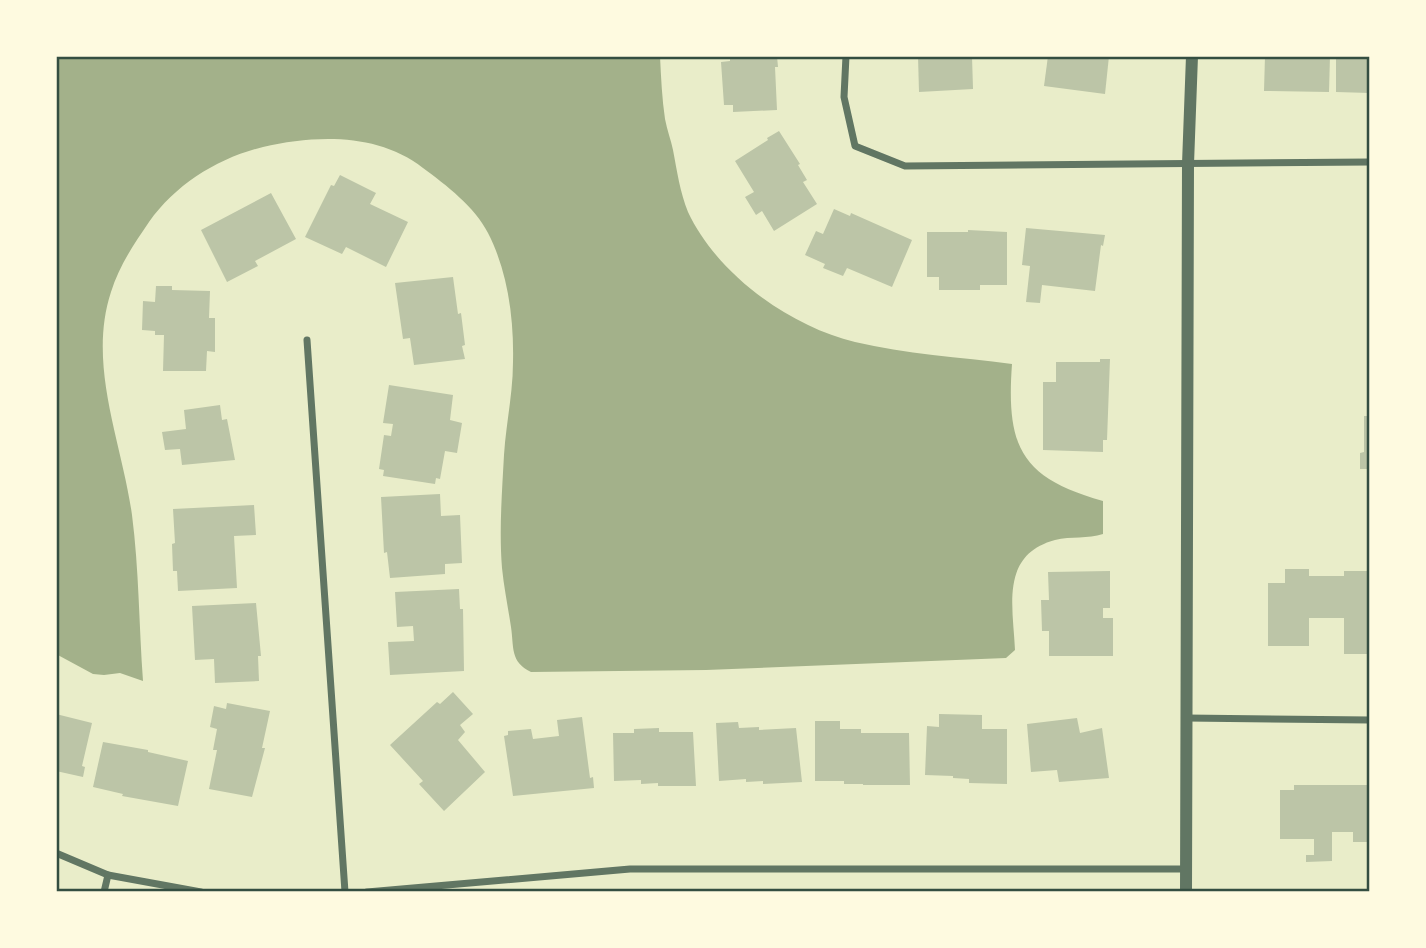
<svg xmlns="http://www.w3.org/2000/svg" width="1426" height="948" viewBox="0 0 1426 948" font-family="Jost,sans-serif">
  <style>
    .water { fill: #a3b18a }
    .building { fill: #bcc5a7 }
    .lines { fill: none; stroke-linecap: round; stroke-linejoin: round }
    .minor { stroke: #617663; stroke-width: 7 }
    .tertiary { stroke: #617663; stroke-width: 12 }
    .neatline { fill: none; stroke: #344e41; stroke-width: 2.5 }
  </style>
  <rect width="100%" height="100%" fill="#e9edc9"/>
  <!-- water -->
  <path class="water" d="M56 56H660C661 77 662 99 665 119 667 130 671 140 673 150 677 171 680 192 688 212 717 274 789 326 855 342 905 354 960 357 1012 364 1006 447 1021 478 1103 501V534C1088 539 1071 536 1055 540 1000 555 1013 606 1015 650L1006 658 706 670 531 672C510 662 514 647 511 627 508 607 504 588 502 568 499 531 502 492 504 455 506 424 513 393 513 362 514 319 508 272 488 233 475 207 446 185 423 168 378 133 316 135 263 147 218 158 176 184 149 222 134 244 119 266 111 292 87 365 122 442 132 515 139 569 139 626 143 681L120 673 104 675 93 674 56 654Z"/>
  <!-- building -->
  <g class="building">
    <polygon points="730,56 777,56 778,67 775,67 777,110 733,112 733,105 724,105 721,62 730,61"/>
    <polygon points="918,56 972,56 973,89 919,92"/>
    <polygon points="1048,56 1109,56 1105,94 1044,86"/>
    <polygon points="1265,56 1330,56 1329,92 1264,91"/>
    <polygon points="1336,56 1370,56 1370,93 1336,92"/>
    <polygon points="779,131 800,164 798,165 807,180 803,182 817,204 774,231 762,211 756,215 745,197 754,192 735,161 768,140 767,138"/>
    <polygon points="340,175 376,193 370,204 408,222 386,267 346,247 342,254 305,237 331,185 334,186"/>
    <polygon points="271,193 296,239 255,261 258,266 227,282 201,230"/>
    <polygon points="834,209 850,216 851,213 912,240 892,287 847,268 843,276 823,268 825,264 805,255 816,231 823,234"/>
    <polygon points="1026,228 1105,235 1103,246 1101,245 1095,291 1042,285 1040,303 1026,302 1030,266 1022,265"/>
    <polygon points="968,230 1007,232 1007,285 980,285 980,290 939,290 939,277 927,277 927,232 968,232"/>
    <polygon points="453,277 458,314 461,313 465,345 462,346 465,359 414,365 410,338 403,339 395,283"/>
    <polygon points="156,286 172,286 172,290 210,291 209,318 215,318 215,352 207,351 206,371 163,371 164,335 155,335 155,331 142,330 143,301 155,302"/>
    <polygon points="1100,359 1110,359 1107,440 1103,440 1103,452 1043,450 1043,382 1056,382 1056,362 1100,362"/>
    <polygon points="389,385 453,395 450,420 462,423 457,453 445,451 440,479 436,478 435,484 383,476 384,470 379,469 384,435 391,436 393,424 383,423"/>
    <polygon points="220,405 222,420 227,419 235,460 182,465 180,449 165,450 162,432 186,429 184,410"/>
    <polygon points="1364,416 1370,416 1370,469 1360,469 1360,453 1364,452"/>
    <polygon points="440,494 441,516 460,515 462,563 445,564 445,574 390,578 387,552 384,553 381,497"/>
    <polygon points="254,505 256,535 234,536 237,588 178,591 177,571 173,571 172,544 175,543 173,509"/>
    <polygon points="1285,569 1309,569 1309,576 1344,576 1344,571 1370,571 1370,654 1344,654 1344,618 1309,618 1309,646 1268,646 1268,583 1285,583"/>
    <polygon points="1110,571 1110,608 1103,608 1103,618 1113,618 1113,656 1049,656 1049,631 1042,631 1041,600 1049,600 1048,572"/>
    <polygon points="459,589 460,609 463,609 464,671 390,675 388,642 414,641 413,626 397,627 395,592"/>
    <polygon points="256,603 261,656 258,656 259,681 215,683 214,659 195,660 192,606"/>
    <polygon points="453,692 473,714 460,725 465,732 458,740 485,772 444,811 419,784 423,781 390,745 437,702 440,704"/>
    <polygon points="227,703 270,711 262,748 265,748 252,797 209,789 217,750 213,750 217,729 210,727 214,706 226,709"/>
    <polygon points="56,714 92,723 82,766 85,767 83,777 56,771"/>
    <polygon points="939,714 982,715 982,729 1007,729 1007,784 969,783 969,779 953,778 953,776 925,775 927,726 939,727"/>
    <polygon points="582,717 590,778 593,777 594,788 513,796 504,736 508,735 508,731 531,729 533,739 559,736 557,720"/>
    <polygon points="1077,718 1080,733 1102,728 1109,778 1059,782 1057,770 1031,772 1027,724"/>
    <polygon points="815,721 840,721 840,729 861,729 861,733 909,733 910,785 863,785 863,784 844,784 844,781 815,781"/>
    <polygon points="738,722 739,728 759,727 759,730 796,728 802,782 763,784 763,781 746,782 746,779 719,781 716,723"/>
    <polygon points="659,728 659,732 693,732 696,786 658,786 658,783 641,784 641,780 614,781 613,733 634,733 634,729"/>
    <polygon points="103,742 148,750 148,752 188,761 178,806 122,796 123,794 93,787"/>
    <polygon points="1294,785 1370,785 1370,842 1353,842 1353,832 1332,832 1332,861 1306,862 1306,855 1314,855 1314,839 1280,839 1280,790 1294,790"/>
  </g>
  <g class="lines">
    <!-- minor -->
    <g class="minor">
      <polyline points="846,56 844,97 855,146 905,166 1370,162"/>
      <polyline points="307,340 345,892"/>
      <polyline points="1186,718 1370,720"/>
      <polyline points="56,853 108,875 201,892"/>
      <polyline points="104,892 108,875"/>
      <polyline points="367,892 630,869 1186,869"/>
    </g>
    <!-- tertiary -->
    <polyline class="tertiary" points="1186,892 1188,164 1192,56"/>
  </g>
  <!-- border -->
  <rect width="1426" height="948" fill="none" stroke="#fefae0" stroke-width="116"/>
  <rect x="58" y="58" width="1310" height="832" class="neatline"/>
</svg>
